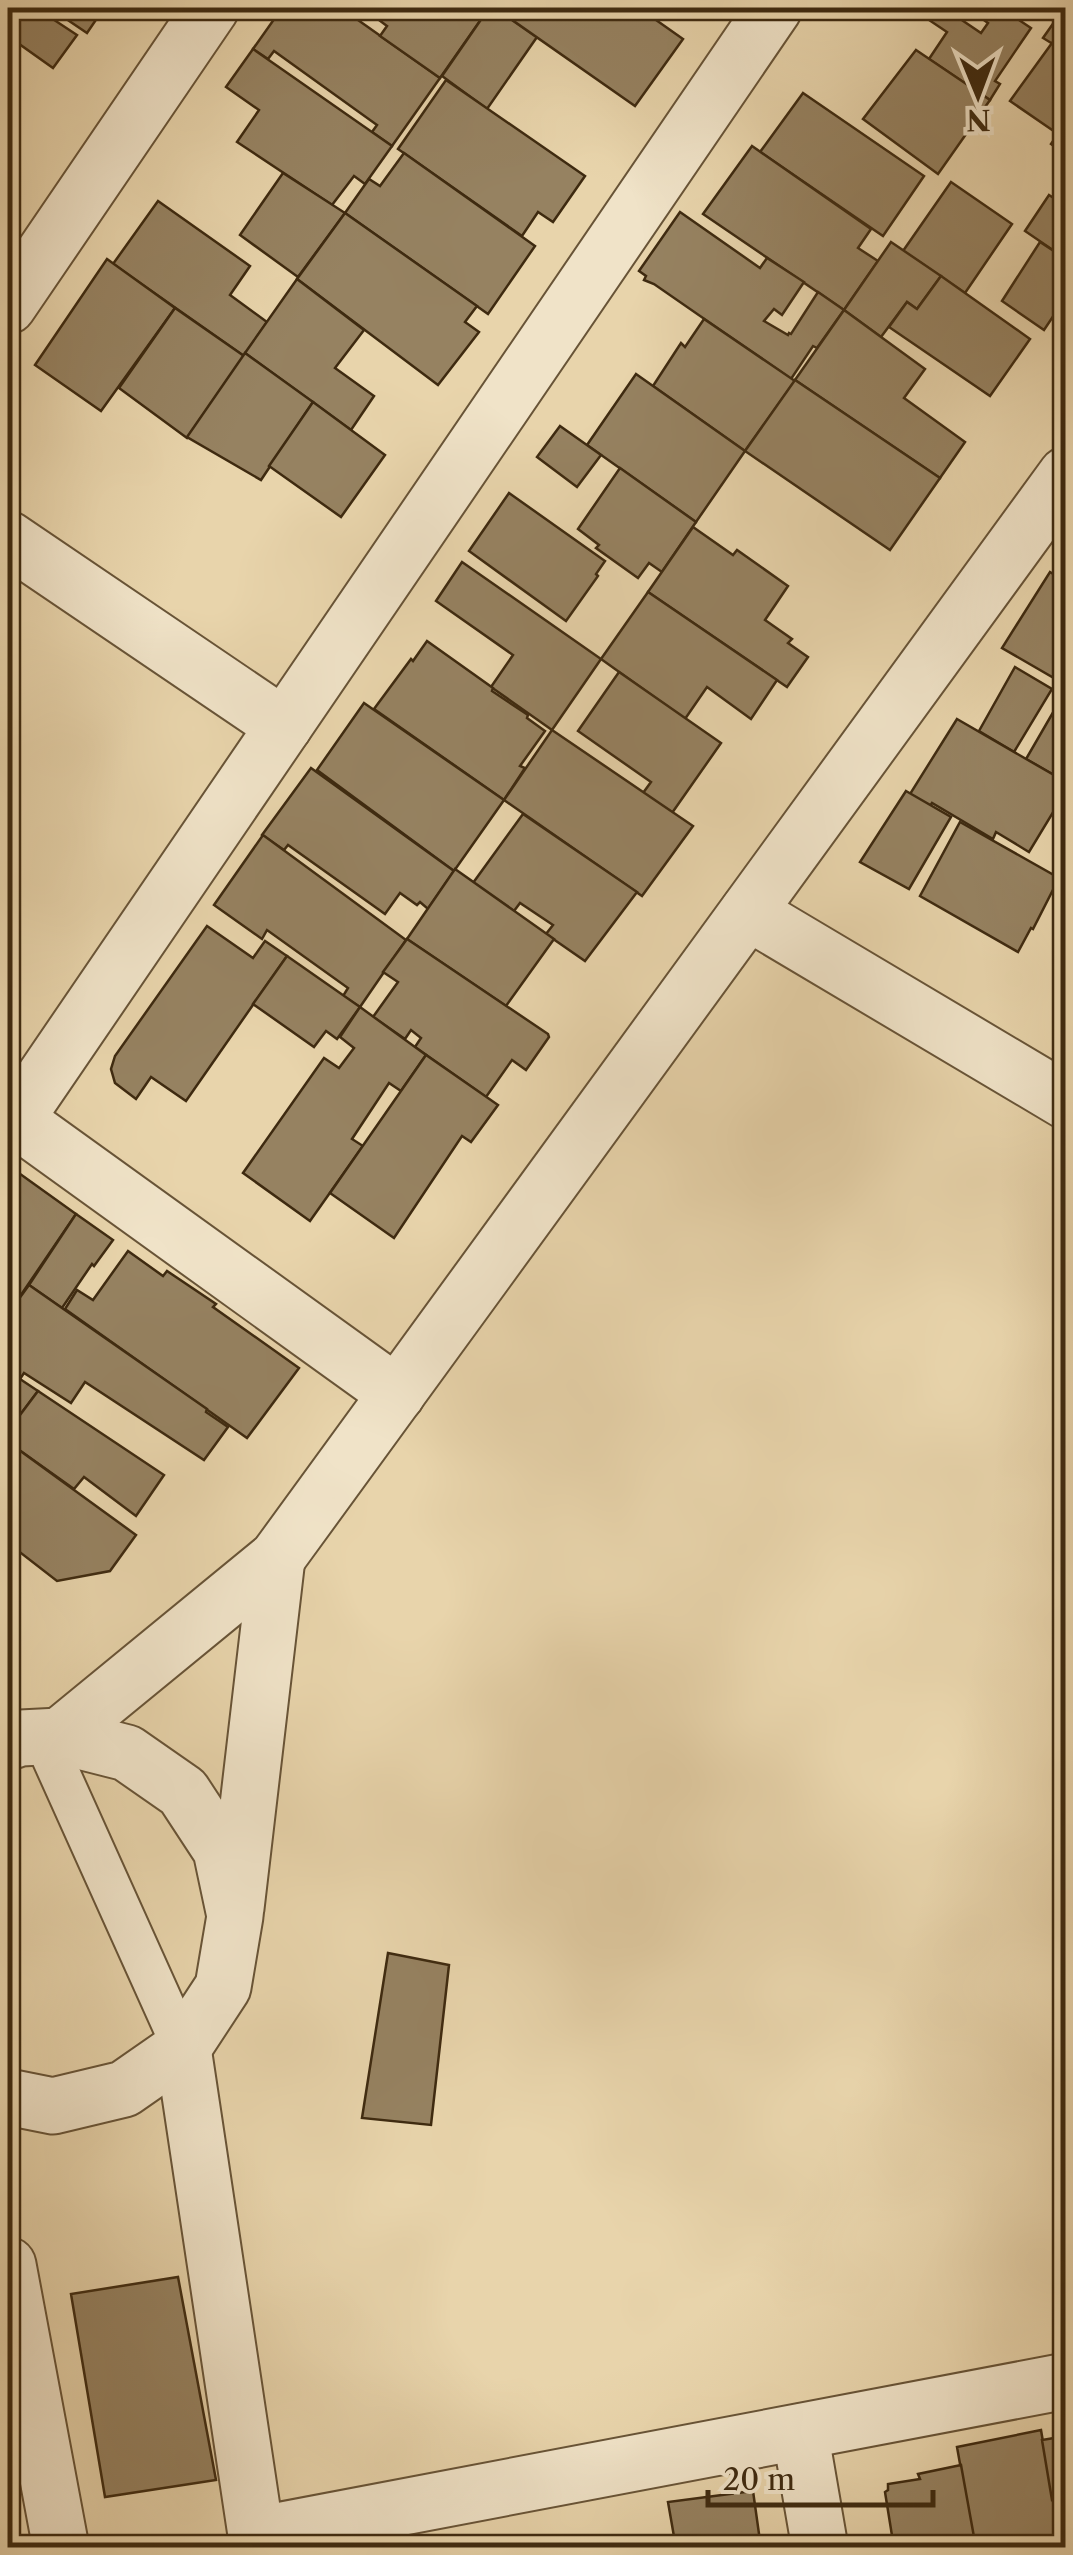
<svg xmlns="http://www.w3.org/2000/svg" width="1073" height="2555" viewBox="0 0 1073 2555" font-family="'Libre Caslon Text',serif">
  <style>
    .building { fill: #968261; stroke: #3e2a10; stroke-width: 2.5 }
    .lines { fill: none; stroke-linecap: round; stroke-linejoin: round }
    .service-casing { stroke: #685437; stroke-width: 44 }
    .minor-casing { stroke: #685437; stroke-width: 59 }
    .tertiary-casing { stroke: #685437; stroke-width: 59 }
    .service { stroke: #f0e3c8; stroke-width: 40 }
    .minor { stroke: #f0e3c8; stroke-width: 55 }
    .tertiary { stroke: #f0e3c8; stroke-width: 55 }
  </style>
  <rect width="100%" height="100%" fill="#e8d4ab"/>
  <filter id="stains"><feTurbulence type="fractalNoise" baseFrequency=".002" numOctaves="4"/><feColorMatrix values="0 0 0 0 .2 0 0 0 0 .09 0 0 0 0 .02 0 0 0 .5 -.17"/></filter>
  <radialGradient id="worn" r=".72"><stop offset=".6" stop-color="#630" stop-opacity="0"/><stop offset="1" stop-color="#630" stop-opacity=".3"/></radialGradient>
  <!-- building -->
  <g class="building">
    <polygon points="8,8 36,8 77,35 53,68 8,36"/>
    <polygon points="50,8 104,8 87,33"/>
    <polygon points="282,8 341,8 440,78 392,146 372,132 377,125 274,51 268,59 253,49"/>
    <polygon points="363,8 489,8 440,78 380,36 387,26"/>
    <polygon points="489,8 495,8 537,37 487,109 442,76"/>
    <polygon points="495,8 639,8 683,39 635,106"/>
    <polygon points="937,8 944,8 981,33 988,23 967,8 1001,8 1031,28 995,81 1000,84 990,100 929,59 947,32 929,20"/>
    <polygon points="1064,8 1066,8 1066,52 1043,38"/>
    <polygon points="1052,43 1066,52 1066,155 1051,144 1058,134 1010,101"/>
    <polygon points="253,49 392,146 365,184 354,176 332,205 237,142 259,110 226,87"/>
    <polygon points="916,50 990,100 938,174 863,119"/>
    <polygon points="446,80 585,176 553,222 538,212 522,236 398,149"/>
    <polygon points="803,93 924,176 883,236 760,152"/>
    <polygon points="752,146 871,229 858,248 878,261 844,310 703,214"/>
    <polygon points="404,153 535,246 488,314 345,213 369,179 380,186"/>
    <polygon points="283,173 345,213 298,277 240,235"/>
    <polygon points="951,182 1012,224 965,293 903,251"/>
    <polygon points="1049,195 1066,206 1066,259 1025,231"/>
    <polygon points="158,201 250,266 230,295 267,322 244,356 113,264"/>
    <polygon points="680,212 760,268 767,258 804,282 782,315 774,309 764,321 788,335 789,333 791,334 818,292 844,310 817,348 813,346 791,379 654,284 644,280 646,276 639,271"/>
    <polygon points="345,213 477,306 465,322 479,332 438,385 297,279"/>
    <polygon points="891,242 941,276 917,309 907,302 881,337 844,310"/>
    <polygon points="1040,242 1066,259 1066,297 1044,330 1002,301"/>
    <polygon points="107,259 175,308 101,411 35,365"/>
    <polygon points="941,276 1030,339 990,396 889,327 907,302 917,309"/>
    <polygon points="297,279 364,330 335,368 374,396 351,430 245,353"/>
    <polygon points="175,308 244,356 187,438 119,388"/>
    <polygon points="844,310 925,369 904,398 965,442 940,478 795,380"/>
    <polygon points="704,319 795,381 745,451 653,386 681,343 685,347"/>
    <polygon points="245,353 313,402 261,480 187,437"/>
    <polygon points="636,374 745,451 696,522 587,445"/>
    <polygon points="795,380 940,478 890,550 745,451"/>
    <polygon points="313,402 385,455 341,517 269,466"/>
    <polygon points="560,426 601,455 577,487 537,457"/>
    <polygon points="620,468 696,522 662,572 649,563 638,578 596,548 599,545 578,529"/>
    <polygon points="509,493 605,561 596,574 598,576 566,621 469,551"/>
    <polygon points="693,527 733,555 737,550 788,586 765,620 792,639 788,643 808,657 787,687 648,592"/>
    <polygon points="462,562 601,659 552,730 491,687 513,655 436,601"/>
    <polygon points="1050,572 1066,582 1066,685 1002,648"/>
    <polygon points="648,592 777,680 751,719 707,687 685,719 601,659"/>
    <polygon points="427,641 493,688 492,691 528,715 527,718 545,731 520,766 525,768 504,800 374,709 411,659 413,661"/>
    <polygon points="1015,667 1052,689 1014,752 979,731"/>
    <polygon points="619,672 721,743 672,813 643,793 651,782 578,731"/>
    <polygon points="1066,690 1066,782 1026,759"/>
    <polygon points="364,703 504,800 454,871 317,770"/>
    <polygon points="957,719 1066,782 1066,791 1029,852 996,832 993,839 932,803 930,806 910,794"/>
    <polygon points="552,730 693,826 642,896 504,800"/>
    <polygon points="311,768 454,871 428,909 420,902 417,905 400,893 385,914 288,845 284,850 262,835"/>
    <polygon points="906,791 951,817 909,889 860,862"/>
    <polygon points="523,814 637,892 585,961 546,934 553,925 520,903 514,911 473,883"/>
    <polygon points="960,822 1059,878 1033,929 1031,928 1018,952 920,896"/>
    <polygon points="263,835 406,940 360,1007 343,996 348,988 267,930 262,939 214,905"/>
    <polygon points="455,869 554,939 506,1006 407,939"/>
    <polygon points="207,926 253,958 265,941 287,956 186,1101 151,1077 136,1099 115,1083 111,1069 115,1056"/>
    <polygon points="407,939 548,1034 549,1037 526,1070 512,1060 486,1097 415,1047 421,1038 411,1030 405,1039 373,1017 398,982 383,972"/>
    <polygon points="287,956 360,1007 337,1039 326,1031 314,1047 253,1004"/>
    <polygon points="360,1007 426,1055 401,1091 389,1083 352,1139 363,1146 310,1221 243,1173 324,1058 339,1068 354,1048 340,1037"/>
    <polygon points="426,1055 498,1105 471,1142 462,1136 394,1238 330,1193"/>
    <polygon points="9,1166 76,1214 8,1314 8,1189 10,1185 8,1183"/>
    <polygon points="76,1214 113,1240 94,1266 92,1264 62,1308 29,1285"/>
    <polygon points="128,1251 163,1276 167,1271 216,1304 213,1307 299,1368 247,1438 65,1309 77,1290 93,1300"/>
    <polygon points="29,1285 207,1409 206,1412 228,1427 204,1460 85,1382 71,1403 24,1373 20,1379 8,1371 8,1314"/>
    <polygon points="8,1371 38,1391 8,1431"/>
    <polygon points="38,1391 164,1475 136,1516 84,1477 74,1489 8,1442 8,1431"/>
    <polygon points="8,1442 136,1535 110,1571 57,1581 8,1543"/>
    <polygon points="388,1953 449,1965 431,2125 362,2118"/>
    <polygon points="178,2277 216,2480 105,2497 71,2294"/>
    <polygon points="1041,2430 1061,2548 975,2548 957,2447"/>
    <polygon points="1066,2436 1066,2524 1063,2524 1058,2499 1052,2500 1042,2440"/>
    <polygon points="961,2465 976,2548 894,2548 885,2492 888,2490 888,2484 920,2479 918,2474"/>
    <polygon points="753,2491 761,2548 676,2548 668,2502"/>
  </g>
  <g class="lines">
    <defs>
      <polyline id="service" points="43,1737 183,2048"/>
      <g id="minor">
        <polyline points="8,306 211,8"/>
        <polyline points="8,539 284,726"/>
        <polyline points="748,912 1066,1101"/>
        <polyline points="8,1114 397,1394"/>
        <polyline points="15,1120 774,8"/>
        <polyline points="60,1736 277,1558 1066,475"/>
        <polyline points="236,1908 277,1558"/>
        <polyline points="800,2432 820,2548"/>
        <polyline points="256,2535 1066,2381"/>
      </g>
      <g id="tertiary">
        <polyline points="8,1742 21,1738 60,1736 127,1753 183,1792 221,1850 235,1916 223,1987 183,2048 124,2089 53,2106 8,2097"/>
        <polyline points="183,2048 258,2548"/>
        <polyline points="8,2265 61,2548"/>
      </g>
    </defs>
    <!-- service casing -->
    <use href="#service" class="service-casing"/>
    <!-- minor casing -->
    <use href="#minor" class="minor-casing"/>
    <!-- tertiary casing -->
    <use href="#tertiary" class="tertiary-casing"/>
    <!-- service -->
    <use href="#service" class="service"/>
    <!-- minor -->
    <use href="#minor" class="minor"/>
    <!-- tertiary -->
    <use href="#tertiary" class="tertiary"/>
  </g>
  <!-- margin -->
  <rect width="1073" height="2555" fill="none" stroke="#e8d4ab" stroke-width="40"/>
  <rect x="10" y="10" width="1053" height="2535" fill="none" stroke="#3e2a10" stroke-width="5"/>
  <rect x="20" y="20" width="1033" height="2515" fill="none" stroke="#3e2a10" stroke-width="2.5"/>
  <!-- north arrow -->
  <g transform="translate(978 95) rotate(179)" stroke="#f0e3c8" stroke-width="8" paint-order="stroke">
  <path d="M0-8L18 38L0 25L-18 38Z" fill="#3e2a10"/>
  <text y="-15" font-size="28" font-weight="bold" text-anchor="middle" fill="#3e2a10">N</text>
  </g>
  <!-- scale -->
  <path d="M708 2490v15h225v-15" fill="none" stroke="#3e2a10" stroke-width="5"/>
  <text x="723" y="2490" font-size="30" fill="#3e2a10" stroke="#f0e3c8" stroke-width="8" paint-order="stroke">20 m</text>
  <rect width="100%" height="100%" filter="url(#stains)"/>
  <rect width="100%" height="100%" fill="url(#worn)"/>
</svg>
